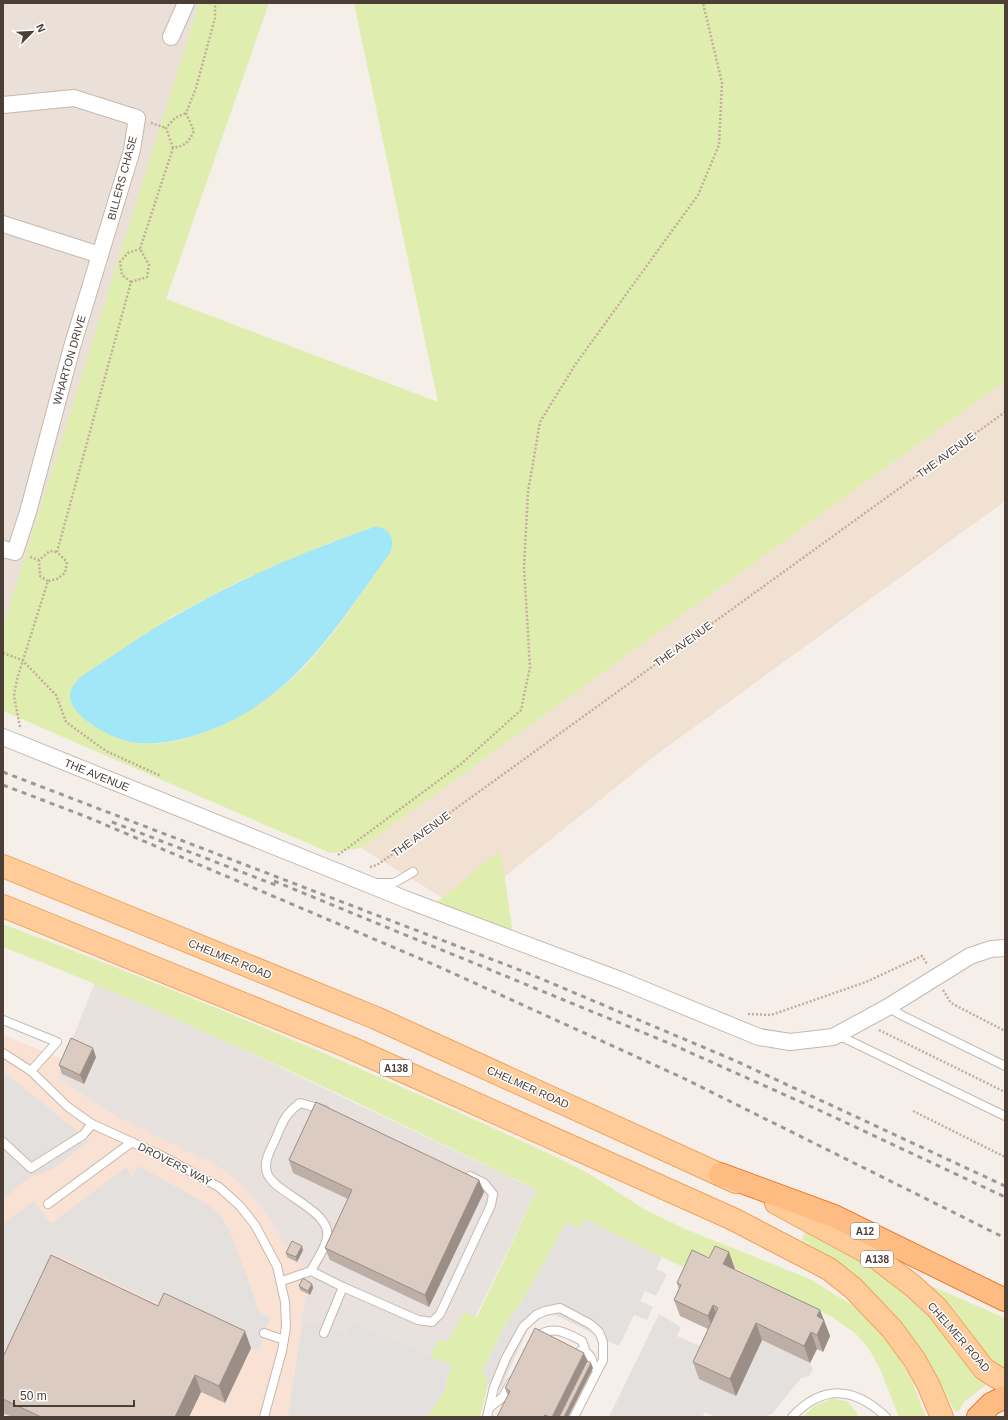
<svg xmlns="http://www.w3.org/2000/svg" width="1008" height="1420" viewBox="0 0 1008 1420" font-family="Helvetica,sans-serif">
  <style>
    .residential { fill: #eae0d7 }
    .commercial { fill: #f9e1d3 }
    .industrial { fill: #e9e1de }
    .education { fill: #f0e1d2 }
    .green { fill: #dfeeaf; fill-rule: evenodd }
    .parking { fill: #e4e0de }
    .water { fill: #a1e7f7 }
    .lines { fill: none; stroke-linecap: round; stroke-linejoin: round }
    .service-casing { stroke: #c6b8ae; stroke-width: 10 }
    .minor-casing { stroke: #c6b8ae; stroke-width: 18 }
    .primary-casing { stroke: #efa35e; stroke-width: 24 }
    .trunk-casing { stroke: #ec7b2d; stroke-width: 24 }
    .path { stroke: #c6ad9b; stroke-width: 2.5; stroke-dasharray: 2 2; stroke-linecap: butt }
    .service { stroke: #fff; stroke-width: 8 }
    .minor { stroke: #fff; stroke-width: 16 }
    .primary { stroke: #ffcb99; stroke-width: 22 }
    .trunk { stroke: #ffbc82; stroke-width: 22 }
    .rail { stroke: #999; stroke-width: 3; stroke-dasharray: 5 5; stroke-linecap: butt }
    .wall { fill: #bdafa6 }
    .shaded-wall { fill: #9a8e87 }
    .building { fill: #dccbc1; stroke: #9a8e87 }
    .labels { text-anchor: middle; stroke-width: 3; stroke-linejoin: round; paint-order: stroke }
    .shield { fill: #fff; stroke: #817873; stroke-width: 1 }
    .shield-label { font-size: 10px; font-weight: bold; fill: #4b3e37 }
    .street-label { font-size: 11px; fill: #4b3e37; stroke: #fff }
  </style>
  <rect width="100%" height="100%" fill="#f6efe9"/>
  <!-- residential -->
  <polygon class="residential" points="3,3 199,3 3,626"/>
  <!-- commercial -->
  <polygon class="commercial" points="3,1035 65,1060 57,1078 113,1115 217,1166 239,1183 257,1202 271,1221 284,1245 291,1249 298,1261 299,1259 301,1261 308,1282 300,1290 306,1294 288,1417 3,1417"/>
  <!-- industrial -->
  <polygon class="industrial" points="95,982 169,1014 537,1190 427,1417 288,1417 306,1294 300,1290 304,1283 308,1282 301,1261 299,1260 297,1262 287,1257 291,1249 284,1245 271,1221 257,1202 239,1183 217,1166 113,1115 57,1078"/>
  <!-- education -->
  <polygon class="education" points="1005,381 1005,501 656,755 504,877 461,909 361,848"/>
  <!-- green -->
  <g class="green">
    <path d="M199 3H269L166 299 438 402 354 3H1005V381L361 848 330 853 3 711V626ZM334 541 390 553C362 591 336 633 304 667 268 705 194 749 140 743 116 741 94 728 77 710L171 617 238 582Z"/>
    <polygon points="496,848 502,858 515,949 424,913 497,853"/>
    <path d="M3 924C190 994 373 1072 554 1156L588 1173 644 1209 685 1229 810 1279 857 1308 889 1340 912 1381 926 1417H899L880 1369 869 1349 856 1334 832 1317 711 1256H689L683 1267 584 1219 579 1229 566 1223 526 1295 502 1330 483 1371 488 1384 480 1417H427L444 1392 451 1365 431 1358 437 1340 447 1342 465 1312 477 1317 537 1190C361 1104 186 1018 3 947Z"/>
    <polygon points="806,1229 848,1252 894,1281 932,1317 985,1381 986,1385 965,1401 958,1412 955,1411 924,1356 833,1260 802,1240"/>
    <polygon points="927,1284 1005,1318 1005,1371 990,1362"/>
    <polygon points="832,1399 847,1401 857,1413 858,1417 803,1417 814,1406"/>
  </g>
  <!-- parking -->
  <g class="parking">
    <polygon points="3,1071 89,1141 51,1170 28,1178 3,1199"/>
    <polygon points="138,1166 207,1204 219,1214 231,1234 260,1313 270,1317 258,1351 50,1252 57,1271 3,1386 3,1224 34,1201 51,1224 126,1167 132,1177"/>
    <polygon points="584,1219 662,1257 656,1269 667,1274 656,1296 645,1291 640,1301 653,1307 647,1320 634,1315 619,1346 551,1313 543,1316 528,1329 500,1390 488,1384 483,1371 502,1330 526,1295 566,1222 579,1229"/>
    <polygon points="659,1314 681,1327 677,1336 712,1351 762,1340 810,1363 813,1370 809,1376 801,1378 772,1414 762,1417 715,1417 705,1412 702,1417 609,1417"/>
    <polygon points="303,1321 348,1335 354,1322 431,1358 451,1364 444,1392 427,1417 288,1417"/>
  </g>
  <!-- water -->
  <path class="water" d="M374 527C390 526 396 540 390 553 333 631 291 706 193 736 165 744 137 748 110 735 96 728 70 713 70 696 70 679 96 667 108 659 190 601 279 560 374 527Z"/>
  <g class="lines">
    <defs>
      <g id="service">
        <polyline points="378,883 394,883 413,872"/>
        <polyline points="888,1007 901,1015 1005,1066"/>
        <polyline points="3,1020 57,1042 31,1071"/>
        <polyline points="836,1038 844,1038 1005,1116"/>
        <polyline points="3,1053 31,1071 68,1107 92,1124 162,1156 219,1187 240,1206 255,1225 277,1266 285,1302 286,1327 282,1351 264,1417"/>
        <polyline points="3,1142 31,1168 83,1135 92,1124"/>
        <polyline points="48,1204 132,1142"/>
        <path d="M311 1271C316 1261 325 1249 327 1238 333 1208 266 1192 266 1168 265 1158 271 1149 275 1140 283 1122 284 1115 300 1103L325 1110"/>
        <polyline points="282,1281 311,1271 343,1287 324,1333"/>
        <polyline points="343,1287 418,1320 432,1322 440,1314 491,1205 493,1194 484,1183 470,1176"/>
        <polyline points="264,1333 284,1340"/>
        <path d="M535 1338C552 1324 565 1332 582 1341L586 1352"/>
        <path d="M580 1351C588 1352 591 1355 593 1363L591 1367"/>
        <polyline points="489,1408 503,1397 511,1382"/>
        <polyline points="487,1417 494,1387 506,1358 523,1327 536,1315 545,1311 560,1308 590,1324 599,1332 603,1342 603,1360 574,1417"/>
        <path d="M792 1417C823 1384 854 1387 886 1417"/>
      </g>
      <g id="minor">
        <polyline points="171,37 186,3"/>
        <polyline points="3,105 74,98 137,118 132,150 100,255"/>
        <polyline points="3,224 100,255 72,347 28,512 15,552 3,549"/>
        <polyline points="3,737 410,901 620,980 759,1037 790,1042 833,1037 888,1007 970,956 991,949 1005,948"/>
      </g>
      <g id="primary">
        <polyline points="3,866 376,1018 736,1182"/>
        <polyline points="3,906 349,1047 733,1219 829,1269 853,1288 892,1329 914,1359 928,1384 942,1417"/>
        <polyline points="776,1203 874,1256 913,1286 937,1308 984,1369 1005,1382"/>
      </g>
      <g id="trunk">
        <polyline points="720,1174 834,1216 1005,1300"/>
        <polyline points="978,1417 991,1404 1005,1397"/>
      </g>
    </defs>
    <!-- service casing -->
    <use href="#service" class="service-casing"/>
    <!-- minor casing -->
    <use href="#minor" class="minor-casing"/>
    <!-- primary casing -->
    <use href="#primary" class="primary-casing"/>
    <!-- trunk casing -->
    <use href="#trunk" class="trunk-casing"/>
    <!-- path -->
    <g class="path">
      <polyline points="151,123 166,128"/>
      <polyline points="173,148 166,128 175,118 186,113"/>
      <polyline points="131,282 122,275 120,262 128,253 140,249"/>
      <polyline points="30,557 39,560"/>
      <polyline points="48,581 40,576 39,560 50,551 57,552"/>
      <polyline points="3,653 22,660 56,695 66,722 106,751 161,776"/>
      <path d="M20 727 14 696 17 679 48 581 57 579 65 573 67 562 57 552 131 282 147 277 149 265 140 249 173 148C185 146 189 142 194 131L186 113 196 88 215 18V3"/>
      <polyline points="338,855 461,764 521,710 530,667 524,567 528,492 540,422 575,365 698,195 719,145 722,83 703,3"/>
      <polyline points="370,867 377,865 397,851 1005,412"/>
      <polyline points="943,990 951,1003 1005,1031"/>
      <polyline points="748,1014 771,1015 866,982 922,956 927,964"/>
      <polyline points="879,1030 1005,1092"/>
      <polyline points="913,1111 1005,1157"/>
    </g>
    <!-- service -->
    <use href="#service" class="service"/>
    <!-- minor -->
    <use href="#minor" class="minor"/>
    <!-- primary -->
    <use href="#primary" class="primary"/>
    <!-- trunk -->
    <use href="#trunk" class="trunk"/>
    <!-- rail -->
    <g class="rail">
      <polyline points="3,772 525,972 736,1061 1005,1186"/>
      <polyline points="3,785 87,817 435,965 683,1078 1005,1238"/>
      <polyline points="112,822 278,886"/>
      <polyline points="274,881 671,1044 821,1111 1005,1197"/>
    </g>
  </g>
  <!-- wall -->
  <g class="wall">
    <polygon points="96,1057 84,1084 62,1074 59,1065"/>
    <polygon points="289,1160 479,1180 484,1192 429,1307 330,1260 325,1248 348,1199 293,1173"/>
    <polygon points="303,1250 297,1262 287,1257 286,1253"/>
    <polygon points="709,1258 735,1269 735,1270 820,1310 830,1336 823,1352 817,1349 810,1363 762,1340 736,1396 699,1379 693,1362 708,1329 680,1316 674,1300 679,1289 677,1283"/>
    <polygon points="312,1284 313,1288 310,1295 300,1290 299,1286"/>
    <polygon points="158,1306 251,1348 225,1403 201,1392 189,1417 12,1417 3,1413 3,1357"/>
    <polygon points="587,1361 593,1368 568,1417 497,1417 508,1396 505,1388"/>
  </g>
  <!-- shaded-wall -->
  <g class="shaded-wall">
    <polygon points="93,1048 96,1057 84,1084 80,1075"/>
    <polygon points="479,1180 484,1192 429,1307 425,1295"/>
    <polygon points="302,1246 303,1250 297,1262 296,1257"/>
    <polygon points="729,1252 735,1269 730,1281 723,1264"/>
    <polygon points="312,1284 313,1288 310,1295 308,1291"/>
    <polygon points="713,1305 719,1322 714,1332 708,1316"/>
    <polygon points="820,1310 830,1336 823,1352 817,1335 817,1316"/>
    <polygon points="756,1323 762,1340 736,1396 730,1379"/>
    <polygon points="245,1331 251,1348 225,1403 219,1386"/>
    <polygon points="811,1332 817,1349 810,1363 804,1346"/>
    <polygon points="584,1353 589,1366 563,1417 552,1417"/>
    <polygon points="591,1363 593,1368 568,1417 564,1417"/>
    <polygon points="195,1375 201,1392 189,1417 175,1417"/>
  </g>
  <!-- building -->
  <g class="building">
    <polygon points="71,1038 93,1048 80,1075 59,1065"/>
    <polygon points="316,1102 479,1180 425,1295 325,1248 352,1190 289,1160"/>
    <polygon points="292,1241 302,1246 296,1257 286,1253"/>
    <polygon points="715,1246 729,1252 723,1264 820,1310 817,1316 824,1320 817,1335 811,1332 804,1346 756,1323 730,1379 693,1362 718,1308 713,1305 708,1316 674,1300 681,1285 677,1283 692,1250 709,1258"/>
    <polygon points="51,1255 158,1306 164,1293 245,1331 219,1386 195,1375 175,1417 41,1417 3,1399 3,1357"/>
    <polygon points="303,1278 312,1284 308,1291 299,1286"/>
    <polygon points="535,1328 584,1353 552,1417 549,1417 545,1415 544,1417 497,1417 510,1391 505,1388"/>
    <polygon points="587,1361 591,1363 564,1417 559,1417"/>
  </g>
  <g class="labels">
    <!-- shield labels -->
    <g class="shield">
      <rect x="380" y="1060" width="32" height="16" rx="3"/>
      <rect x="851" y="1223" width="28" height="16" rx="3"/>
      <rect x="861" y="1251" width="32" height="16" rx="3"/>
    </g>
    <g class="shield-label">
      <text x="396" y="1072">A138</text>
      <text x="865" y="1235">A12</text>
      <text x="877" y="1263">A138</text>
    </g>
    <!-- street labels -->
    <g class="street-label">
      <text transform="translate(122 178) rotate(-75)" y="4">BILLERS CHASE</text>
      <text transform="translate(69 360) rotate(-74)" y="4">WHARTON DRIVE</text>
      <text transform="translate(946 455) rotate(-36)" y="4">THE AVENUE</text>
      <text transform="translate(683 644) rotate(-36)" y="4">THE AVENUE</text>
      <text transform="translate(97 775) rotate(22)" y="4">THE AVENUE</text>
      <text transform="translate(421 834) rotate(-36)" y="4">THE AVENUE</text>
      <text transform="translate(230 959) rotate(22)" y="4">CHELMER ROAD</text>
      <text transform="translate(528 1087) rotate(24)" y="4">CHELMER ROAD</text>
      <text transform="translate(175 1164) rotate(27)" y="4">DROVERS WAY</text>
      <text transform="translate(959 1337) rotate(49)" y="4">CHELMER ROAD</text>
    </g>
  </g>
  <!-- border -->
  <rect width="1008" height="1420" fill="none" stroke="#4b3e37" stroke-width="8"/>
  <!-- north arrow -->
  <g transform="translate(32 32) rotate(66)" stroke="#ffffff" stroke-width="3" paint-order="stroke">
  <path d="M0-3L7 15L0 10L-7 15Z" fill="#4b3e37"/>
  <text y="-6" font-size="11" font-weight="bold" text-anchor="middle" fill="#4b3e37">N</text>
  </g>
  <!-- scale -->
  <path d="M14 1400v6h120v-6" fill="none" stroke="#4b3e37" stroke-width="2"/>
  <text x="20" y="1400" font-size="12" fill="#4b3e37" stroke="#ffffff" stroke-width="3" paint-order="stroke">50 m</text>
</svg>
